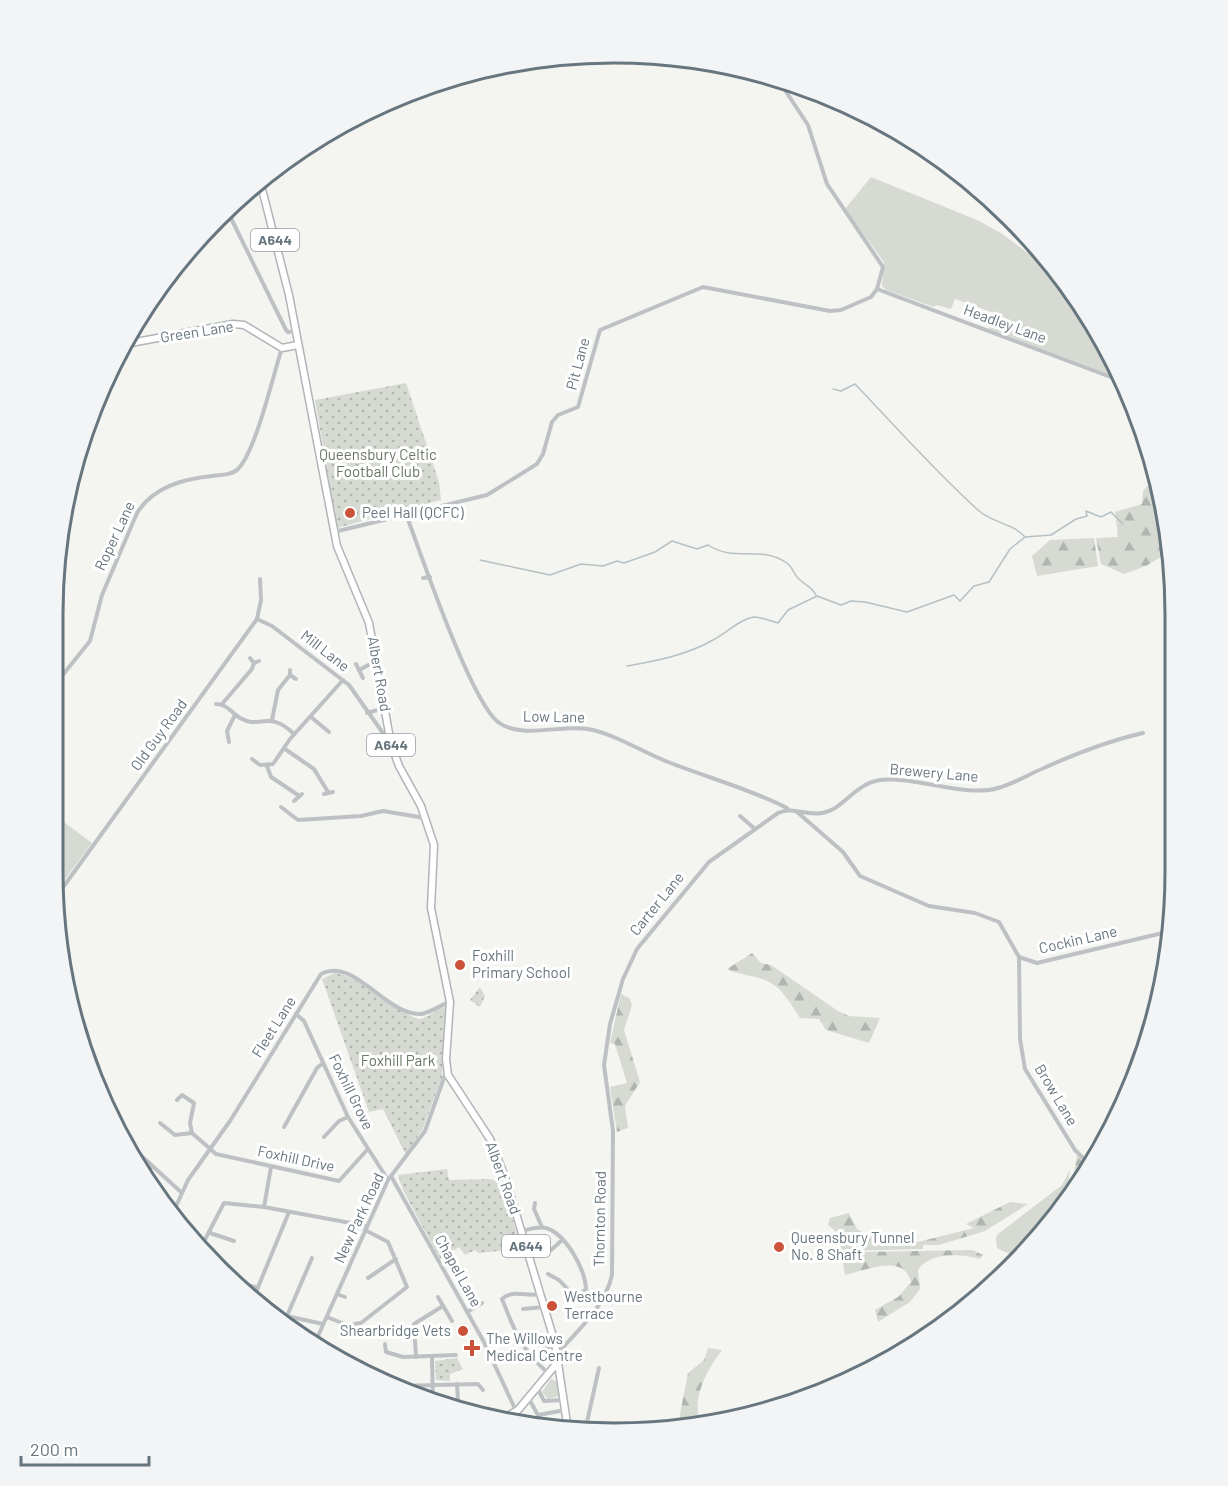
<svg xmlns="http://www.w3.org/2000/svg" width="1228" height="1486" viewBox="0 0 1228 1486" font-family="Barlow,sans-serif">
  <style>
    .grass { fill: #d6dad2 }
    .forest { fill: url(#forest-firs) }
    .park { fill: url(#park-dots) }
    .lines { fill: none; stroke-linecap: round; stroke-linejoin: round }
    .stream { stroke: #b7c1c4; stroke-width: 1.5 }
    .secondary-casing { stroke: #b0b5b8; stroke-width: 9 }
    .primary-casing { stroke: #b1b5b8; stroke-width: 9 }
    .street { stroke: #bec1c4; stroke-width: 4 }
    .secondary { stroke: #fff; stroke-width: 6 }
    .primary { stroke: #fff; stroke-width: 6 }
    .poi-dot { fill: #cb5239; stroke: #fff; stroke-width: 2 }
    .labels { text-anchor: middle; stroke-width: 6; stroke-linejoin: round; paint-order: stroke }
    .shield { fill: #fff; stroke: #959ea5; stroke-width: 1.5 }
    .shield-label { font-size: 14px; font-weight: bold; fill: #67757e }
    .street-label { font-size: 15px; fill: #67757e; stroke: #fff }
    .park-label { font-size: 15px; fill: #697665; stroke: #fff }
    .poi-label { font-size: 15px; fill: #67757e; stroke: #fff; text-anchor: start }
    .rim { fill: none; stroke: #67757e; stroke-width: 3 }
  </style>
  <defs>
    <pattern id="forest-firs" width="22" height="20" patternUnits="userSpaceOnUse" patternTransform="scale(1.5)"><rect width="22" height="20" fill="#d6dad2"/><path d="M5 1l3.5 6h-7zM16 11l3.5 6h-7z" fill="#b1b5b0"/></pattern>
    <pattern id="park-dots" width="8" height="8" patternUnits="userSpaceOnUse" patternTransform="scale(1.5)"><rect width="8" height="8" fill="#d6dad2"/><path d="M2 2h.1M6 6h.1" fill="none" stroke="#b1b5b0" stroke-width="1.8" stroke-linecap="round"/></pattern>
  </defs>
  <rect width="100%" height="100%" fill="#f4f4f1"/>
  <!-- grass -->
  <g class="grass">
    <polygon points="871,177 977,220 1001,233 1036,259 1068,285 1118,366 1119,378 989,329 994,313 955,299 951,309 936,305 934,307 886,290 882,286 884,262 845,209"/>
    <polygon points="53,814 92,843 57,890 55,888"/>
    <polygon points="1070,1170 1065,1205 1016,1257 997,1248 996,1238 998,1234 1062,1185"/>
    <polygon points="840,1242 845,1244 923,1245 923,1249 841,1251"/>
    <polygon points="551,1379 558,1382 559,1396 548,1399 542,1392"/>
  </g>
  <!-- forest -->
  <g class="forest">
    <polygon points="1157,475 1166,525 1164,555 1146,566 1124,574 1101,564 1096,538 1118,537 1115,512 1142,504 1143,491"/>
    <polygon points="1094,538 1098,566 1037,576 1032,556 1050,540"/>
    <path d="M752 953 761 963 771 965 838 1011 849 1016 880 1018 869 1043 826 1030 819 1019 800 1018C793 1007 782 988 769 982 756 975 741 976 727 969Z"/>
    <polygon points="621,994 629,998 632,1005 624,1030 640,1082 625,1106 628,1128 617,1132 610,1087 627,1083 615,1044 610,1043"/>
    <polygon points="1077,1155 1085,1165 1081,1180 1070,1197"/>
    <polygon points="1010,1202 1028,1204 985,1231 939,1245 845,1244 840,1242 839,1234 828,1225 830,1218 849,1213 857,1229 866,1234 880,1232 918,1242 974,1228 966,1224"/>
    <path d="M853 1249 859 1252 972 1250 983 1255 980 1259C961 1254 930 1251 918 1270L920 1289 910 1302 878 1322 875 1310 898 1297 911 1282C904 1253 867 1270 845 1275L841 1251Z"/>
    <path d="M708 1348 722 1350C706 1372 692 1396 700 1424L681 1425 680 1414 688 1373 704 1360Z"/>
  </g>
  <!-- park -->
  <g class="park">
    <polygon points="406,383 439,482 441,500 337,528 315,400"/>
    <path d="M335 973C357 975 393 1009 418 1019 429 1018 435 1009 446 1007L442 1077 423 1128 406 1155 383 1109 369 1112 322 979Z"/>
    <polygon points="480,987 485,996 480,1007 470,1000"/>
    <polygon points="447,1169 449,1180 489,1179 502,1182 520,1246 510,1250 478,1253 475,1250 465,1255 459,1247 440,1259 403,1190 398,1175"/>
    <polygon points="457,1358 463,1369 450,1374 450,1381 436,1380 435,1361"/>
  </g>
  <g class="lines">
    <!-- stream -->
    <g class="stream">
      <path d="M833 389 841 391 855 384C896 427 935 471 978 510 992 523 1013 523 1025 537"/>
      <path d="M480 560 550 575 581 564 603 566 617 561 624 563 655 552 672 541 697 549 708 545C735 563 762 544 788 564 793 568 794 575 799 579 806 586 811 586 816 595"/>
      <path d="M627 666C656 661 687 655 713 640 725 634 740 619 754 617 761 617 771 621 778 623L788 610 817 596 841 605 851 601 865 602 907 612 954 595 960 601 974 586 989 582 1010 549 1025 537 1051 535 1076 519 1087 516 1086 511 1101 517 1111 512 1123 524"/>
    </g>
    <defs>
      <g id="secondary">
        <polyline points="125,344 233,324 244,325 282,348 298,345"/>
        <polyline points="504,1418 518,1410 558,1362"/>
      </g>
      <polyline id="primary" points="261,185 289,295 337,546 369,623 391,744 399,766 421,806 434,845 431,908 450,1002 446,1059 448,1075 490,1139 505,1177 555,1343 568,1430"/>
    </defs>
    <!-- secondary casing -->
    <use href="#secondary" class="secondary-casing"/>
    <!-- primary casing -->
    <use href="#primary" class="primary-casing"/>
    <!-- street -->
    <g class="street">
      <polyline points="227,210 286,330 288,332 296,331"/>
      <polyline points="877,289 1124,382"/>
      <path d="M406 514C421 554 470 700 498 722 521 740 561 724 588 729 615 734 642 752 668 762 708 778 748 788 787 808"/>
      <polyline points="334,532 487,495 537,464 543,454 552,422 558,415 578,407 600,330 703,287 830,311 841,310 871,297 877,289 883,267 827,184 808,125 777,78"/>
      <polyline points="423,578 430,577"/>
      <polyline points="257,619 272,626 349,685 390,743"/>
      <polyline points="250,658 254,663 259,661"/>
      <polyline points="356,664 363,678"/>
      <polyline points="290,670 290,675 296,679"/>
      <polyline points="359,670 376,661"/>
      <path d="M53 687 90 641 102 595 137 513C153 487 183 479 212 476 221 475 232 475 238 469 256 451 273 375 282 348"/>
      <path d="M216 704C227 704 232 713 240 718 261 730 268 709 294 734"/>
      <polyline points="222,704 252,669 254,663"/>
      <polyline points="367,713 385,708"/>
      <polyline points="311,717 329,732"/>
      <polyline points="272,720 278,690 290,675"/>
      <polyline points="229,742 227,731 235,715"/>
      <polyline points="285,749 314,769 328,792"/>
      <polyline points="252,759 260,765 273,764 290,739 343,680"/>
      <polyline points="267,766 271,777 298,795"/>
      <polyline points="324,794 333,792"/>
      <polyline points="294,801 302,794"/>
      <polyline points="281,807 298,820 361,816 383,811 425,818"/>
      <polyline points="796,811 843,852 860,876 929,906 975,913 999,922 1019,957 1037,963 1171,931"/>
      <polyline points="740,816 755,829"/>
      <polyline points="56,897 257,619 261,600 260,579"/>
      <polyline points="1019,957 1020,1039 1025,1069 1075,1150 1090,1165"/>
      <polyline points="296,1014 304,1021 348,1117 388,1180"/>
      <polyline points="177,1100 182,1095 194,1103 190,1123 192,1133 216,1154 339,1181 367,1150"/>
      <polyline points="160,1123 175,1135 192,1133"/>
      <polyline points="284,1127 317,1068 323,1063"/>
      <polyline points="324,1137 339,1121 348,1117"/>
      <polyline points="123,1139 182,1193"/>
      <polyline points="143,1174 152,1167"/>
      <polyline points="391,1176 484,1342 516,1411"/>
      <polyline points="535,1203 534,1209 542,1227"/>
      <polyline points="264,1207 367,1226"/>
      <path d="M172 1215 188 1180 230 1121 321 974C353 956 386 1015 420 1014 429 1014 440 1005 450 1002"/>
      <path d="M522 1231C529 1229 539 1226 546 1228 566 1234 585 1269 586 1289L576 1298 559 1280 548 1274"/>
      <polyline points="210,1233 234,1241"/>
      <polyline points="544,1241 546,1248 551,1250 561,1241"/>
      <polyline points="200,1249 224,1203 264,1207 271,1167"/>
      <polyline points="368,1278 396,1259"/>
      <polyline points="237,1282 258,1288"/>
      <polyline points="337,1294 345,1297"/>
      <path d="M540 1294C527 1297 512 1289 502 1299 515 1332 521 1349 548 1373"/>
      <polyline points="254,1297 289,1212"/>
      <polyline points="438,1297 452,1321"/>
      <polyline points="523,1309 544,1307"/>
      <polyline points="467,1312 482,1303"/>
      <polyline points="273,1313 323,1324"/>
      <polyline points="287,1316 312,1258"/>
      <polyline points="327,1317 347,1325 361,1323 407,1287 388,1242 365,1230"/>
      <polyline points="385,1344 386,1352 403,1357 456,1355"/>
      <polyline points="314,1345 388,1180 425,1131 445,1075 448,1075"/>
      <path d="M557 1354C578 1330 605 1307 612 1275L613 1131 604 1065 610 1024 623 979 637 949 709 862 778 813C793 806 806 816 822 813 843 810 854 784 880 780 915 776 967 798 998 788 1014 784 1029 774 1044 768 1077 753 1108 741 1143 733"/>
      <polyline points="416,1357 414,1324 443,1306"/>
      <polyline points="341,1358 345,1360"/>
      <polyline points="432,1358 433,1404"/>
      <polyline points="511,1360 523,1359 555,1344"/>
      <polyline points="457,1384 458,1401"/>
      <polyline points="398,1386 478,1384 483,1390"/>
      <polyline points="538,1389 544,1401 563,1400"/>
      <polyline points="423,1398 433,1398"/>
      <polyline points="529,1399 544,1426"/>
      <polyline points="514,1412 520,1421"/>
      <polyline points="538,1415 565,1410"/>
      <polyline points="587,1422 590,1431"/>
      <polyline points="573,1425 587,1422 599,1368"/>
      <polyline points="626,1425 627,1429"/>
    </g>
    <!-- secondary -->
    <use href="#secondary" class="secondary"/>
    <!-- primary -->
    <use href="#primary" class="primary"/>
  </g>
  <!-- markers -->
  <g class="poi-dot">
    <circle cx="350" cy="513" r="6"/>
    <circle cx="460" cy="965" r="6"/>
    <circle cx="779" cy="1247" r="6"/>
    <circle cx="552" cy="1306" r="6"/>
    <circle cx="463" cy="1331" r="6"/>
    <path d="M469 1339h6v6h6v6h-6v6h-6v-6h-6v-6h6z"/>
  </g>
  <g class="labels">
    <!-- shield labels -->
    <g class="shield">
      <rect x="251" y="229" width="48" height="22" rx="4.5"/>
      <rect x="367" y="734" width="48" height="22" rx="4.5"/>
      <rect x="502" y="1235" width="48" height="22" rx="4.5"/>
    </g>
    <g class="shield-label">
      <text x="275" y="245">A644</text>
      <text x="391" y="750">A644</text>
      <text x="526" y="1251">A644</text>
    </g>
    <!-- street labels -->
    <g class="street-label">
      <text transform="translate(1005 324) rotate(20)" y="5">Headley Lane</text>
      <text transform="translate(197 332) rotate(-9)" y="5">Green Lane</text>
      <text transform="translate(578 364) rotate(-75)" y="5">Pit Lane</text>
      <text transform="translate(115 536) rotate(-65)" y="5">Roper Lane</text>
      <text transform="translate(325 651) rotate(38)" y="5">Mill Lane</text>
      <text transform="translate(379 674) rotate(80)" y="5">Albert Road</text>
      <text transform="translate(554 717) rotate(1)" y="5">Low Lane</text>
      <text transform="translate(159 735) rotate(-54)" y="5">Old Guy Road</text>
      <text transform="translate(934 773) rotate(5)" y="5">Brewery Lane</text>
      <text transform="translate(657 904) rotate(-51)" y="5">Carter Lane</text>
      <text transform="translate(1078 940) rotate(-13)" y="5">Cockin Lane</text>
      <text transform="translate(274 1027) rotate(-58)" y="5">Fleet Lane</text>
      <text transform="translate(351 1092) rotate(64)" y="5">Foxhill Grove</text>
      <text transform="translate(1056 1095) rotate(59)" y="5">Brow Lane</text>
      <text transform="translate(296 1159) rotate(12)" y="5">Foxhill Drive</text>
      <text transform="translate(503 1178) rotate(70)" y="5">Albert Road</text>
      <text transform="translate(359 1218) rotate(-65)" y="5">New Park Road</text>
      <text transform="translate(600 1219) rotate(-89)" y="5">Thornton Road</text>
      <text transform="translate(458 1271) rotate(61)" y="5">Chapel Lane</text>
    </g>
    <!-- park labels -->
    <g class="park-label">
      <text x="378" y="460">Queensbury Celtic<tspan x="378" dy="17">Football Club</tspan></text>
      <text x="398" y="1066">Foxhill Park</text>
    </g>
    <!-- poi labels -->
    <g class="poi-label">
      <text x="362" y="518">Peel Hall (QCFC)</text>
      <text x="472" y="961">Foxhill<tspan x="472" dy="17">Primary School</tspan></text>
      <text x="791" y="1243">Queensbury Tunnel<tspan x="791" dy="17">No. 8 Shaft</tspan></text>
      <text x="564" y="1302">Westbourne<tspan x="564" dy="17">Terrace</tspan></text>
      <text x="451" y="1336" text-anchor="end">Shearbridge Vets</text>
      <text x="486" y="1344">The Willows<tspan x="486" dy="17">Medical Centre</tspan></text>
    </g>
  </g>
  <!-- crop -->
  <path d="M0 0H1228V1486H0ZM614 63H614A551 551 0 0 1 1165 614V872A551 551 0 0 1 614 1423H614A551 551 0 0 1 63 872V614A551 551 0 0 1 614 63Z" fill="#f3f4f5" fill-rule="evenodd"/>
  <path class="rim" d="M614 63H614A551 551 0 0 1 1165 614V872A551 551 0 0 1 614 1423H614A551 551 0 0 1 63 872V614A551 551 0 0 1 614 63Z"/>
  <!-- scale -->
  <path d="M21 1456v9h128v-9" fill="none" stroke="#67757e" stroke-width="3"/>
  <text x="30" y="1456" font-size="18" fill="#67757e" stroke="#ffffff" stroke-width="4.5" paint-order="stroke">200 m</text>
</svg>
